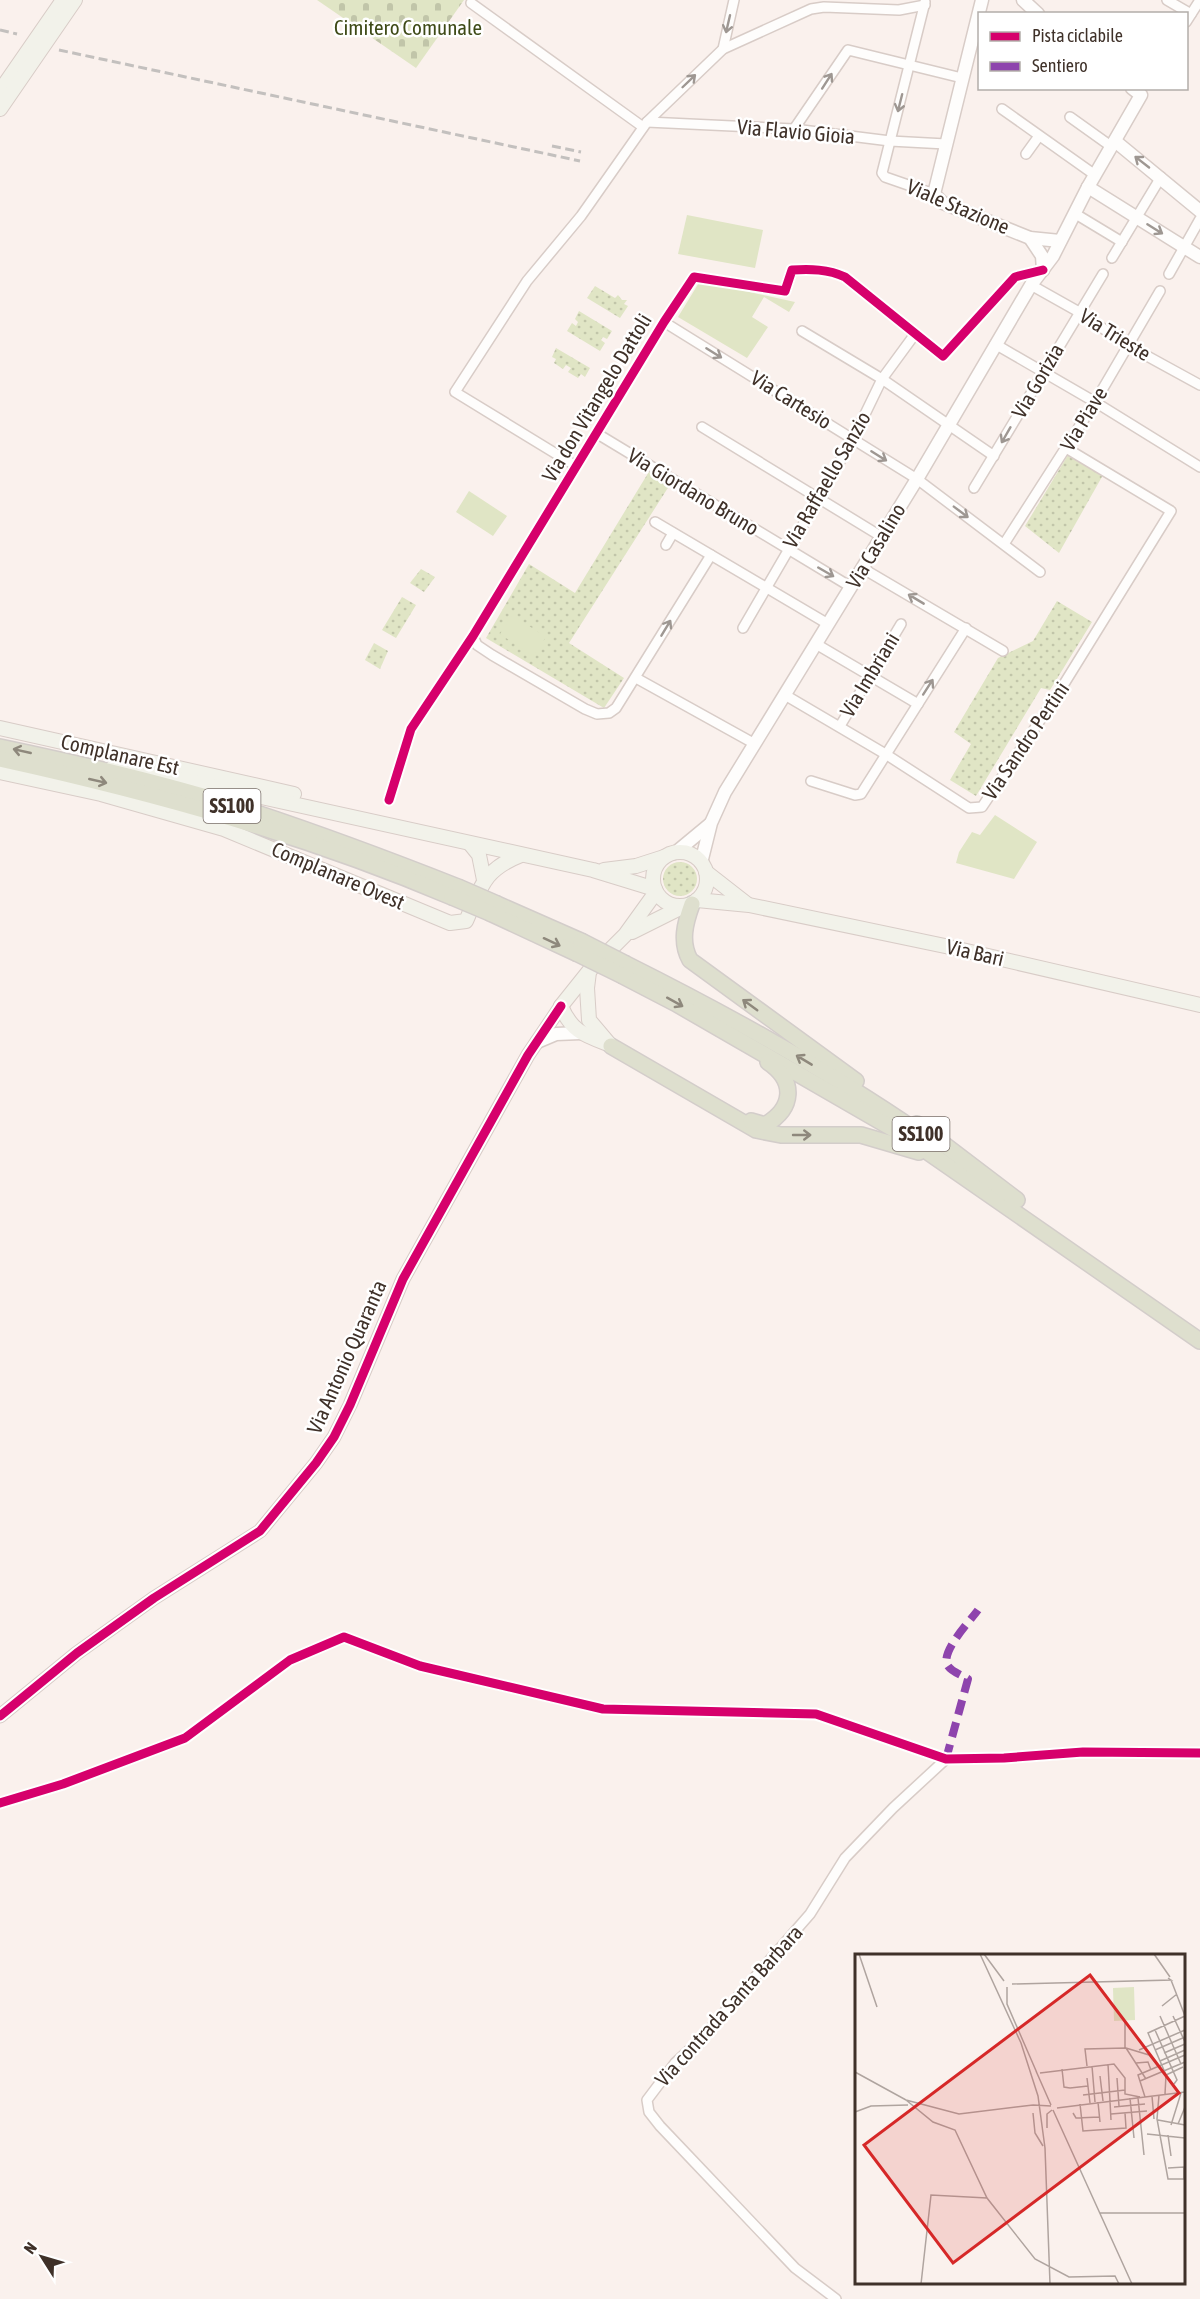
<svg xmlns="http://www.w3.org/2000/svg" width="1200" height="2299" viewBox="0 0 1200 2299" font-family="'Asap Condensed',sans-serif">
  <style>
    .green { fill: url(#green-dots) }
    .cemetery { fill: url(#cemetery-stones) }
    .pitch { fill: #e0e5c5 }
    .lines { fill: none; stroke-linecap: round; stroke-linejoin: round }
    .minor-casing { stroke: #d8ccc7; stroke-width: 12 }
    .tertiary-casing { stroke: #d8ccc7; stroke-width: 15 }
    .secondary-casing { stroke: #d8ccc7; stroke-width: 16 }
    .trunk-casing { stroke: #d3cdca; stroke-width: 18 }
    .minor { stroke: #fefdfc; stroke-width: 9 }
    .tertiary { stroke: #fefdfc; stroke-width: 12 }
    .secondary { stroke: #f2f2ea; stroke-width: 14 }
    .trunk { stroke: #dedfce; stroke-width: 15 }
    .rail { stroke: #c3c0be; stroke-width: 3; stroke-dasharray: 9 4.5; stroke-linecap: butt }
    .trunk-bridge-casing { stroke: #d3cdca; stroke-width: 18; stroke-linecap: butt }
    .trunk-bridge { stroke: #dedfce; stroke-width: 15 }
    .quiet { stroke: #8e44ad; stroke-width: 8; stroke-dasharray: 15 8; stroke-linecap: butt }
    .cycleway-casing { stroke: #fff; stroke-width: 13 }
    .cycleway { stroke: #d6006c; stroke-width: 9 }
    .oneway { stroke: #9e9792 }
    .oneway2 { stroke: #8e887c }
    .labels { text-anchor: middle; stroke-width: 5; stroke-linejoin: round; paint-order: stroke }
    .shield { fill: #fff; stroke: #796f69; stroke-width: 1.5 }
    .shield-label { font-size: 20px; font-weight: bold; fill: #3f3129 }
    .park-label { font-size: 21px; fill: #3e4a17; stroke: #fff }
    .street-label { font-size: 21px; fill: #3f3129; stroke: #fff }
    .inset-road { fill: none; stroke: #afa49f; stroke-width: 1.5 }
    .view { fill: #d62828; fill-opacity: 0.15; stroke: #d62828; stroke-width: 3 }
    .inset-edge { fill: none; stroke: #3f3129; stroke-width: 3 }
  </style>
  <defs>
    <pattern id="green-dots" width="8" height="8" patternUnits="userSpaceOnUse" patternTransform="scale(1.5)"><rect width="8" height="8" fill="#e0e5c5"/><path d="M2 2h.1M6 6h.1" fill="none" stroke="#c1c5a9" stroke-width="1.8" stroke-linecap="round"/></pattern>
    <pattern id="cemetery-stones" width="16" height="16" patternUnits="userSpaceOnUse" patternTransform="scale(1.5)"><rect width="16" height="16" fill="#e0e5c5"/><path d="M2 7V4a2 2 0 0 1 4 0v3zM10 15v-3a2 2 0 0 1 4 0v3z" fill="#c1c5a9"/></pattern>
  </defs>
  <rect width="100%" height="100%" fill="#faf1ed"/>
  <!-- green -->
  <g class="green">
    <polygon points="595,286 615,298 618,295 622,300 627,300 624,304 628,306 620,318 587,298"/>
    <polygon points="579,311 612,331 607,339 603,337 601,340 605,343 600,351 567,331 572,323 576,326 578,322 575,319"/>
    <polygon points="556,348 590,368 585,377 581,374 578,378 568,372 571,368 566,365 563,369 554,363 556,359 552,357"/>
    <polygon points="1068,455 1103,475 1059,553 1025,526"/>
    <polygon points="650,470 671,483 569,643 624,678 604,708 486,638 529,564 575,593"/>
    <polygon points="421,569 435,577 424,592 410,583"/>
    <polygon points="402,597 416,605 396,638 382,630"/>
    <polygon points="1057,601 1092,622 1050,690 1041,688 976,796 950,780 971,744 954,732 998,658 1033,641"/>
    <polygon points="374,643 388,651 380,669 365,660"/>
    <circle cx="680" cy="879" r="17"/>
  </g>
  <!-- cemetery -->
  <polygon class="cemetery" points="317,0 464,0 416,68"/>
  <!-- pitch -->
  <g class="pitch">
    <polygon points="687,215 763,230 755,268 678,254"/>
    <polygon points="700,281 795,302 789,312 764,297 752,317 768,327 747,358 678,317"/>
    <polygon points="469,491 507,516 493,536 456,512"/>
    <polygon points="512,615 546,637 533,656 500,634"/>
    <polygon points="995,815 1037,842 1014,879 956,863 959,852 972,832 980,835"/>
  </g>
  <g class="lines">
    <defs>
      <g id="minor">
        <polyline points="1167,0 1191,14"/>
        <polyline points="925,2 882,173 885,177 934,194"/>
        <polyline points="471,3 643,127"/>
        <polyline points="1186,22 1200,0"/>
        <polyline points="723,49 734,0"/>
        <polyline points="1002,109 1095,175"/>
        <polyline points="1070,117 1112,147"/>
        <polyline points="647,122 794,129 890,141 946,144"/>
        <polyline points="794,129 848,50 962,78"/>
        <polyline points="1026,154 1039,136"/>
        <polyline points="1074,213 1122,242"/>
        <polyline points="1112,258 1161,177"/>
        <polyline points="1169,274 1200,219"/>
        <polyline points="1031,285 1079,312 1127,345 1200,385"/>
        <polyline points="664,322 917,479 1040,572"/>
        <polyline points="802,331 882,379 994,456"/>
        <polyline points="995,344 1095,402 1200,467"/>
        <polyline points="702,427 882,537"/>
        <polyline points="596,433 851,587"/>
        <polyline points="576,466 455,392 527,281 581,216 647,122 723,49 811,9 824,7 899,10 925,5"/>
        <polyline points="974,488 1103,274"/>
        <polyline points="655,522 828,624"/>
        <polyline points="1004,544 1095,402 1160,291"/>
        <polyline points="666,545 673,533"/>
        <polyline points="862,568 1003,651"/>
        <polyline points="743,628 853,439 882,379 915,334"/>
        <polyline points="473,636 477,645 492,655 585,709 597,714 609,713 616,708 711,555"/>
        <polyline points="816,644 918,704"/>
        <polyline points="636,678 755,744"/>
        <polyline points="785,695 887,755 969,808 982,807 1059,692 1171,511 1066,448"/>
        <polyline points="840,726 901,624"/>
        <polyline points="811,781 855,795 861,794 966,628"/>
        <path d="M389 800 411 729 473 636 664 322 694 277 785 291 792 270C810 269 828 269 845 277L943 356 1015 277 1043 270"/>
        <polyline points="0,1803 63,1784 185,1738 290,1660 344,1637 420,1666 603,1709 816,1714 946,1759 1004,1758 1083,1752 1200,1753"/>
        <polyline points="836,2299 795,2268 660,2126 649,2112 647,2100 675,2063 700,2040 810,1914 845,1858 893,1808 946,1759"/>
      </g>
      <g id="tertiary">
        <polyline points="982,0 934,194 943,203 1030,238 1060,241"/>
        <polyline points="1023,0 1038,14"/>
        <polyline points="1115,141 1200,211"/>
        <polyline points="1088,187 1200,257"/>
        <polyline points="1030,238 1042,256 1043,270"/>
        <polyline points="675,853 710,824"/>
        <polyline points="701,863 711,823 725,792 917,479 1031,285 1053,256 1088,187 1141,95 1132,88"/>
        <polyline points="537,1042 556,1034 581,1033"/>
        <polyline points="0,1716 77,1653 154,1598 260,1531 316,1463 334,1437 350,1405 403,1279 528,1055 561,1006"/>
      </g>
      <g id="secondary">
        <polyline points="0,91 63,0"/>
        <polyline points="0,109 75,0"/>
        <polyline points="0,728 294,794"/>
        <polyline points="113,767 139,770 593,870 655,889"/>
        <path d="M0 772 101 794 224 829 450 923 466 921C481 887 483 870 521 855"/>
        <polyline points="471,845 479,855 484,880"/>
        <circle cx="680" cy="879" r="27"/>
        <polyline points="604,870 636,866 664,857"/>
        <polyline points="706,872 747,904"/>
        <polyline points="697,900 749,905 945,946 1200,1005"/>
        <polyline points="632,932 682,907"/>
        <polyline points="589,972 587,988 589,1020 611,1046"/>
        <polyline points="561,1006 589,971 625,935 656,892"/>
        <path d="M561 1006C571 1031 584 1035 608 1044"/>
      </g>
      <g id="trunk">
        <path d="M0 747C76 763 152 780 226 803 304 828 382 857 458 887"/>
        <path d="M0 759C155 793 306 835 452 897"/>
        <polyline points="497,904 581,941"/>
        <path d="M692 904C685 923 680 942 690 960L856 1081"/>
        <polyline points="490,913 576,953"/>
        <path d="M626 964C728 1015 828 1070 922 1135"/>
        <polyline points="623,976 675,1003 902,1134 1200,1341"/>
        <polyline points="611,1046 756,1130 781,1135 861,1135 919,1152"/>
        <path d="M751 1121 765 1125C794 1108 796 1081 768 1062"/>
        <polyline points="917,1124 1017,1200"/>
      </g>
    </defs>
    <!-- minor casing -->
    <use href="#minor" class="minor-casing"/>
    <!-- tertiary casing -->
    <use href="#tertiary" class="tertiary-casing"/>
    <!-- secondary casing -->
    <use href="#secondary" class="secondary-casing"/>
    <!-- trunk casing -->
    <use href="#trunk" class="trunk-casing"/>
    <!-- minor -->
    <use href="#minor" class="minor"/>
    <!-- tertiary -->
    <use href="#tertiary" class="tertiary"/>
    <!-- secondary -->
    <use href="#secondary" class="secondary"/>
    <!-- trunk -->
    <use href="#trunk" class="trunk"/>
    <!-- rail -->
    <g class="rail">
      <polyline points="0,30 17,34"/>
      <polyline points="59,50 580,161"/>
      <polyline points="552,146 581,152"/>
    </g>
    <defs>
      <g id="trunk-bridge">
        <polyline points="458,887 497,904"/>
        <polyline points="452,897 490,913"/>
        <polyline points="581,941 626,964"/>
        <polyline points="576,953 623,976"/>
      </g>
    </defs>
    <!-- trunk-bridge casing -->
    <use href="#trunk-bridge" class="trunk-bridge-casing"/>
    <!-- trunk-bridge -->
    <use href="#trunk-bridge" class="trunk-bridge"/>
    <!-- quiet -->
    <path class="quiet" d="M946 1759 968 1679C962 1675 952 1672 948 1666 939 1653 970 1621 978 1610"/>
    <defs>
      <g id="cycleway">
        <path d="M389 800 411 729 473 636 664 322 694 277 785 291 792 270C810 269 828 269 845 277L943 356 1015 277 1043 270"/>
        <polyline points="0,1716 77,1653 154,1598 260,1531 316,1463 334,1437 350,1405 403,1279 528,1055 561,1006"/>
        <polyline points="0,1803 63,1784 185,1738 290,1660 344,1637 420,1666 603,1709 816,1714 946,1759 1004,1758 1083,1752 1200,1753"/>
      </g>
    </defs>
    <!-- cycleway casing -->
    <use href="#cycleway" class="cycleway-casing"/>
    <!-- cycleway -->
    <use href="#cycleway" class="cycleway"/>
  </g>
  <!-- one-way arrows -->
  <defs><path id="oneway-shaft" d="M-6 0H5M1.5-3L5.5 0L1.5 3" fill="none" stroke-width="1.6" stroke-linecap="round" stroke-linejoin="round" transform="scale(1.5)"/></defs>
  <g class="oneway">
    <use href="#oneway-shaft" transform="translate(728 24) rotate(103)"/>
    <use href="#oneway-shaft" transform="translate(689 81) rotate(-44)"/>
    <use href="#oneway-shaft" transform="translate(827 81) rotate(-57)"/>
    <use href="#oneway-shaft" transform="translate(900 103) rotate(104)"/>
    <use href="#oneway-shaft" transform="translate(1142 162) rotate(-142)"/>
    <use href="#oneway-shaft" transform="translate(1155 229) rotate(32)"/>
    <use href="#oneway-shaft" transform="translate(714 353) rotate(32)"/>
    <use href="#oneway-shaft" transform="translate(1006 435) rotate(120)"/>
    <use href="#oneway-shaft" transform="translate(879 456) rotate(32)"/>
    <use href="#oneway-shaft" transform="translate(961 512) rotate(37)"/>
    <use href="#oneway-shaft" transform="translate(826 572) rotate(30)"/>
    <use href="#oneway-shaft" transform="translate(916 599) rotate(-149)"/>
    <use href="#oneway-shaft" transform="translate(666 628) rotate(-59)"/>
    <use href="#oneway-shaft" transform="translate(928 687) rotate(-57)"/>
  </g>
  <g class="oneway2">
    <use href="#oneway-shaft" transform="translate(22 751) rotate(-167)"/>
    <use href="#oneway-shaft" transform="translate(98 781) rotate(13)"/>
    <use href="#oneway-shaft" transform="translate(552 942) rotate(25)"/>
    <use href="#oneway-shaft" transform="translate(675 1002) rotate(29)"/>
    <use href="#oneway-shaft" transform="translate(750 1005) rotate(-144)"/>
    <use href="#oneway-shaft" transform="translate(804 1060) rotate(-149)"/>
    <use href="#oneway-shaft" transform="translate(802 1135)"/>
  </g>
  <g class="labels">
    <!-- shield labels -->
    <g class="shield">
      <rect x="203.5" y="789" width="57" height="34" rx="4.5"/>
      <rect x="892.5" y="1117" width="57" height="34" rx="4.5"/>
    </g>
    <g class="shield-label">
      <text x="232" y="813">SS100</text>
      <text x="921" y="1141">SS100</text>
    </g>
    <!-- park labels -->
    <g class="park-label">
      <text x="408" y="35">Cimitero Comunale</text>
    </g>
    <!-- street labels -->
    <g class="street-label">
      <text transform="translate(796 132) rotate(5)" y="7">Via Flavio Gioia</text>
      <text transform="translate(958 207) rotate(23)" y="7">Viale Stazione</text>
      <text transform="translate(1115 335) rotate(32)" y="7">Via Trieste</text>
      <text transform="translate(1038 381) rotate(-60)" y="7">Via Gorizia</text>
      <text transform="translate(597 398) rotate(-59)" y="7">Via don Vitangelo Dattoli</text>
      <text transform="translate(791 400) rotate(32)" y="7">Via Cartesio</text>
      <text transform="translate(1084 419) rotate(-59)" y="7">Via Piave</text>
      <text transform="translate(827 480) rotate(-60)" y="7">Via Raffaello Sanzio</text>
      <text transform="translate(693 492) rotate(31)" y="7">Via Giordano Bruno</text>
      <text transform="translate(876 546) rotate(-59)" y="7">Via Casalino</text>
      <text transform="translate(870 675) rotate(-59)" y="7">Via Imbriani</text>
      <text transform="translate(1026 741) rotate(-56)" y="7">Via Sandro Pertini</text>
      <text transform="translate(120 755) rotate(13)" y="7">Complanare Est</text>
      <text transform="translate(338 876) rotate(23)" y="7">Complanare Ovest</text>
      <text transform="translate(975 953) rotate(13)" y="7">Via Bari</text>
      <text transform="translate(347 1357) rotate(-66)" y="7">Via Antonio Quaranta</text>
      <text transform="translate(729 2006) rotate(-48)" y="7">Via contrada Santa Barbara</text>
    </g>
  </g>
  <!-- overview -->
  <g transform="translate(855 1954)">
    <rect width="330" height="330" fill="#faf1ed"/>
    <path d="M279 33 280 66 259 67 258 34Z" fill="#e0e5c5"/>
    <path class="inset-road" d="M4 0 22 53M125 0 166 89 183 142 190 194 195 330M129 0 149 27M299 0 315 23M316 26 330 62M157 30 316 26 313 24M152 33V50L182 119M307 52 322 40M305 62 326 110M318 62 330 88M270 68V94M300 76 322 126 319 130M271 94 291 125M284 96 330 76M300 96 330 83M309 99 330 90M305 107 330 96M281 109 293 108 296 116M253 110 256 166M232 112 230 95 271 94 294 101 303 112M237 112 240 148M207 115 209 133 215 134M181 117 196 151M0 118 51 146 104 160 178 151M185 119 259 110 270 124V140L285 143M311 121 328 113M245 122 248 147M232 124 235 149M262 124 264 152M285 127 330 108M215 134 233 132M310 140 311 121 293 79 330 62M228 141 270 136M304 141 302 165 313 225H329V213L313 214M297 142 299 165M290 143 283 121 330 101M275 144 279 184M283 144 289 201M51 146 78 168 100 176 132 244 180 305 214 323 260 322 264 330M243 148 245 168M225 150 228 177 271 174 270 159M178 151 196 152M259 153 290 150M202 154 330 138M198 156 277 330M0 158 16 152 53 151M178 159 180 179 188 192M218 159 221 164 245 163M256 160 292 157M303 166 330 171M323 170 330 153M316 171 326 139M192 174V160L197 156M292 180 330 184M313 181 316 202M245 259H330M66 330 76 241 132 244"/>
    <path class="view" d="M235 21 324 139 98 309 9 191Z"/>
    <rect width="330" height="330" class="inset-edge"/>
  </g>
  <!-- legend -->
  <rect x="978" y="12" width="210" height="78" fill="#ffffff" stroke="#b2ada9" stroke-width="1.5"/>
  <rect x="990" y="32" width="30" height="9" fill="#d6006c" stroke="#b2ada9" stroke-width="1.5"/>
  <text x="1032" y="42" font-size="18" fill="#3f3129">Pista ciclabile</text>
  <rect x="990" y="62" width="30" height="9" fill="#8e44ad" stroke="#b2ada9" stroke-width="1.5"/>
  <text x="1032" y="72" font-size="18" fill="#3f3129">Sentiero</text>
  <!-- north arrow -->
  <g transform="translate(42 2257) rotate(307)" stroke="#ffffff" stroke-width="4.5" paint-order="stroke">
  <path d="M0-4.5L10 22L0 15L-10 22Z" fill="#3f3129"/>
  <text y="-9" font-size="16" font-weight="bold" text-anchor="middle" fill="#3f3129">N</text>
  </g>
</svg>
